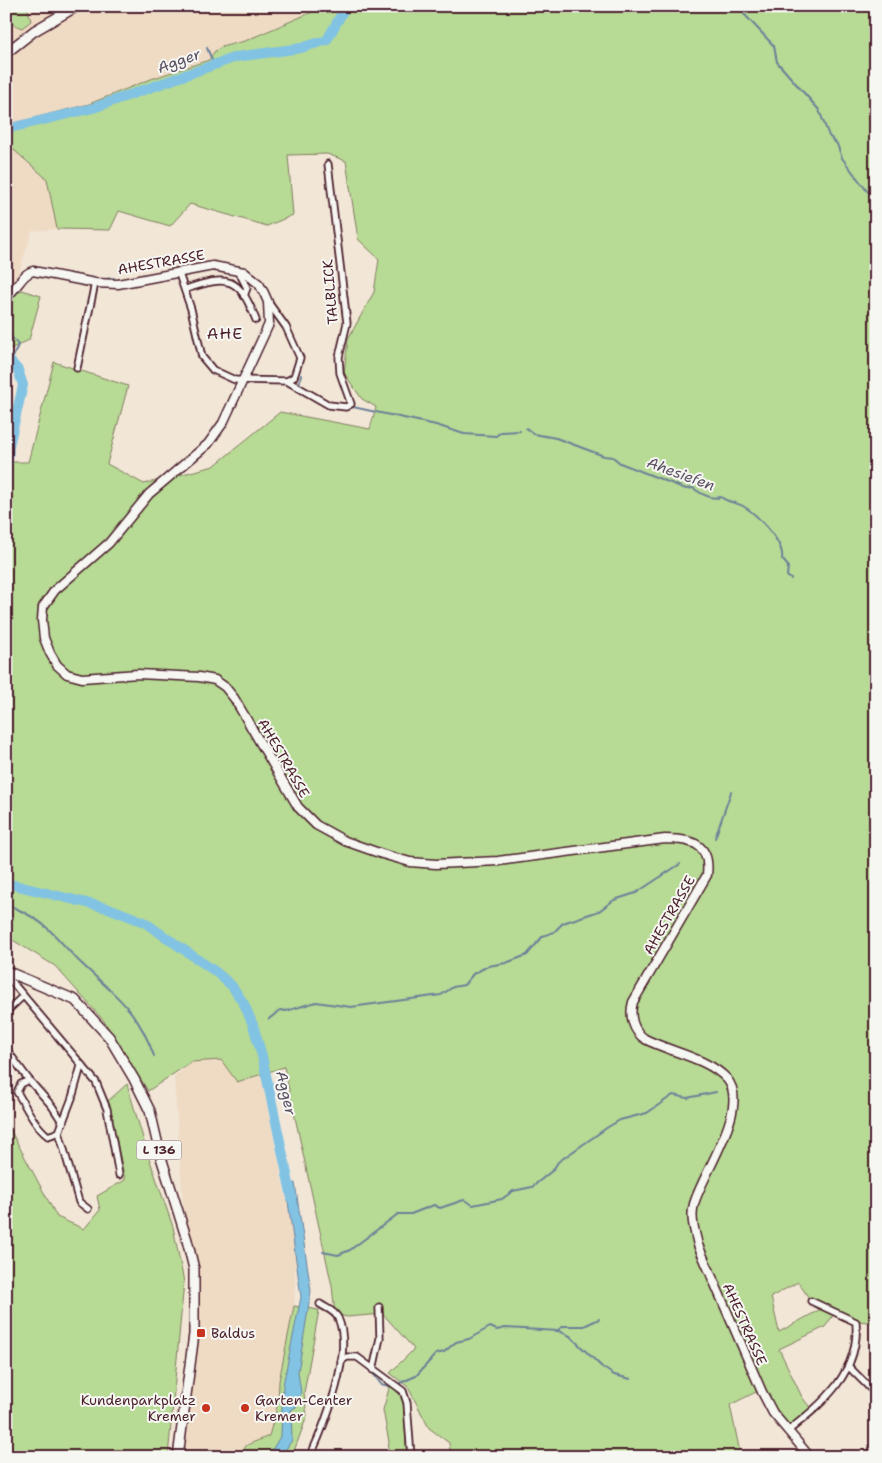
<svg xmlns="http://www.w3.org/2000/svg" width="882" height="1463" viewBox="0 0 882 1463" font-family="'Shantell Sans',sans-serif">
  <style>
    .built { fill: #efdac4 }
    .green { fill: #b7da94; stroke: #807c60 }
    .water { fill: #82c3e3; stroke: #6c8199 }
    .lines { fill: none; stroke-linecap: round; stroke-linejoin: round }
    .stream { stroke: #6c8199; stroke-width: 2 }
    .river { stroke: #82c3e3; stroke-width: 10 }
    .street-casing { stroke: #4a1f2b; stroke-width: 9 }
    .secondary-casing { stroke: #4a1f2b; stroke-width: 11 }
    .primary-casing { stroke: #4a1f2b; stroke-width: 12 }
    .street { stroke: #f6f6f2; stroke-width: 5.5 }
    .secondary { stroke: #f6f6f2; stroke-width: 8 }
    .primary { stroke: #f6f6f2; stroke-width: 9 }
    .poi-dot { fill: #c8321e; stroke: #f6f6f2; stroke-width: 2 }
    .labels { text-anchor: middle; stroke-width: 4; stroke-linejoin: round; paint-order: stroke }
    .shield { fill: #f6f6f2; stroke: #7e6067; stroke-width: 1 }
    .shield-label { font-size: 12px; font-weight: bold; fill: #4a1f2b }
    .street-label { font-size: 14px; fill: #4a1f2b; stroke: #f6f6f2 }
    .poi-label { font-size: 14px; fill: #4a1f2b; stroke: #f6f6f2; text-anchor: start }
    .water-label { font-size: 15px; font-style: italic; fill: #5b5062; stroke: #f6f6f2 }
    .quarter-label { font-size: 16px; letter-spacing: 1px; fill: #4a1f2b; stroke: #f6f6f2 }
  </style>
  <rect width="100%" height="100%" fill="#f2e6d7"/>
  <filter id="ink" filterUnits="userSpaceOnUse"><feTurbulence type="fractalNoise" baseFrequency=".02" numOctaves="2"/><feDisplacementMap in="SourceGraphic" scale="10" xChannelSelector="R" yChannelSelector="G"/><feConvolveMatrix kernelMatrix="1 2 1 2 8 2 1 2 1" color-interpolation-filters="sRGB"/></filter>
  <g filter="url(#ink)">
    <!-- built -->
    <g class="built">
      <polygon points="27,6 326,6 245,41 221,47 214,52 209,60 151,79 89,104 6,125 6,25 9,23 22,28 31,21"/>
      <polygon points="6,143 47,179 57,229 32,231 17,278 6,291"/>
      <polygon points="221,1060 237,1082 261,1075 289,1213 296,1258 294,1306 279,1381 278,1403 269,1436 247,1445 236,1457 184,1457 198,1347 198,1297 196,1260 184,1215 174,1077 191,1062"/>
    </g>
    <!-- green -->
    <g class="green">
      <polygon points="6,6 27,6 31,21 22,28 9,23 6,25"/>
      <polygon points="326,6 876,6 876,842 872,840 871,842 876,845 876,1323 859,1321 811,1301 798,1282 771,1297 779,1332 821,1309 834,1314 825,1327 779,1349 802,1397 812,1410 788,1429 764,1388 730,1405 741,1457 451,1457 449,1443 429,1428 408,1387 390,1373 414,1349 383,1314 347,1317 335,1314 332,1286 284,1067 237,1082 221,1060 191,1062 148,1091 104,1021 55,966 6,936 6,462 28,462 54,362 128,386 107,464 144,484 214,466 280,412 370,429 376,407 362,399 344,373 348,339 374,292 379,259 358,239 346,161 327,154 288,155 293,215 267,226 190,204 170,226 119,211 110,230 57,229 47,179 6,143 6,125 89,104 151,79 209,60 214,52 221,47 245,41"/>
      <polygon points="22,290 41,296 29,340 6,351 6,300"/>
      <polygon points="127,1084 148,1155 173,1227 184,1282 168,1457 6,1457 6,1122 57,1217 84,1229 100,1210 97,1196 125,1180 108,1101"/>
      <polygon points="294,1306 319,1310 304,1393 307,1416 293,1454 291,1457 236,1457 247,1445 269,1436 278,1403 279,1381"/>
      <polygon points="390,1385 403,1398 407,1457 387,1457 389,1442 383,1410"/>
    </g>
    <!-- water -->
    <polygon class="water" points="295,1183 311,1291 298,1372 301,1393 296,1407 291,1410 292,1440 281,1457 268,1457 281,1435 283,1385 301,1297 286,1187"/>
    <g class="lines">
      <!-- stream -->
      <g class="stream">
        <polyline points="743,6 744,14 774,46 777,62 819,110 829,136 837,144 842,158 867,191 876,196"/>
        <polyline points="207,48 214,65"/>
        <polyline points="206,271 219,271"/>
        <polyline points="226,272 233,274"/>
        <polyline points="66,273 77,275"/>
        <polyline points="82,276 97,280 114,278"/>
        <polyline points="184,276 191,274"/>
        <polyline points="6,330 18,345 11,362"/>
        <polyline points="301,386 299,385 301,375"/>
        <polyline points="343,409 353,407 436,425 464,434 496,436 501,432 520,431"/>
        <path d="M526 428 534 434 556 438 604 456 613 457 620 463 686 489 693 488C701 494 712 500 721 497 728 503 736 502 743 506 757 514 785 543 782 559L788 566 787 576 791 579"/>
        <polyline points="715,838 731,792"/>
        <path d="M6 904C20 910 35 917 46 927 59 938 69 952 81 963 115 996 137 1008 154 1056"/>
        <polyline points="269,1019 280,1010 286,1011 316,1002 351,1007 441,995 453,987 464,985 473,974 488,966 506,963 527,955 543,936 554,932 563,923 599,911 614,900 636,893 680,864"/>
        <polyline points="323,1252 338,1255 350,1250 398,1214 411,1214 434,1205 440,1208 464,1200 473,1205 502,1199 513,1191 532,1187 553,1170 558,1162 608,1127 620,1120 647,1113 673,1095 687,1098 716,1092"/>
        <polyline points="556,1331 564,1326 584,1326 599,1319"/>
        <polyline points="374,1375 381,1384 393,1387"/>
        <polyline points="400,1383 416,1376 436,1354 444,1352 456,1342 469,1339 490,1327 497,1330 505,1328 559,1331 570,1336 602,1367 614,1375 631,1379"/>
      </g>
      <!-- river -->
      <g class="river">
        <polyline points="6,129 93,108 236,57 301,48 327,40 346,6"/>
        <polyline points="6,357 18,370 23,385 9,446 6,483"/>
        <polyline points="6,883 111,909 144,922 216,972 232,986 244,1004 253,1025 262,1056 292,1198"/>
      </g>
      <defs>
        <g id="street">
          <polyline points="238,270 247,288 244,296"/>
          <polyline points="178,271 191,309 202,357 213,370 235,380 287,381 329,405 346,407 351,404 340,373 339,357 347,323 328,164"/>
          <path d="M186 289C228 275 239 276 256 320"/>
          <polyline points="268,302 286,327 300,358 294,377 287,381"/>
          <polyline points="77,368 95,283"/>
          <polyline points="8,972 7,976 12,982 96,1082 107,1109 119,1175"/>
          <polyline points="6,1012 23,996"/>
          <path d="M6 1049 29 1080 21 1084 17 1092C26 1107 34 1125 48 1136L59 1132"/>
          <polyline points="81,1066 72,1098 59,1132 79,1202 88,1209"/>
          <polyline points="29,1080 52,1106 63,1123"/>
          <polyline points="341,1361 347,1357 357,1357 403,1391 407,1403 411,1457"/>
          <polyline points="848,1366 876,1394"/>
          <polyline points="373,1370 380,1338 379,1307"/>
          <path d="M788 1431C823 1403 860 1373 856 1322L811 1301"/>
          <path d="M310 1457C325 1424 354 1353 338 1318 334 1310 327 1309 320 1304"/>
        </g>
        <path id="secondary" d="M6 297C17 290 21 274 33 271L95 283 118 284 213 266 244 272 259 284 264 293 268 302 269 324 223 423 208 444 149 494 109 543 55 590 43 607 42 620 44 638 50 653 57 665 67 674 82 678 138 674 199 677 215 680 225 687 234 698 298 807 316 825 345 841 382 854 410 862 436 864 498 861 665 839C691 839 711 843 707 875L633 1002C629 1016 633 1031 645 1039 670 1052 708 1058 727 1079 751 1107 702 1174 694 1204 690 1218 695 1232 698 1245L762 1392 773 1413 810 1457"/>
        <g id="primary">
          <polyline points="6,53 34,31 77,6"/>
          <polyline points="6,971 75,1000 109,1037 134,1079 150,1111 160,1154 187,1240 194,1269 194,1334 178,1457"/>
        </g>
      </defs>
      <!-- street casing -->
      <use href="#street" class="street-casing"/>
      <!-- secondary casing -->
      <use href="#secondary" class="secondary-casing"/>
      <!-- primary casing -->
      <use href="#primary" class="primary-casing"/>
      <!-- street -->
      <use href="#street" class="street"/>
      <!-- secondary -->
      <use href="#secondary" class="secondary"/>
      <!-- primary -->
      <use href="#primary" class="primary"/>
    </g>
  </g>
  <!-- markers -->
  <g class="poi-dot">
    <rect x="196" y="1328" width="10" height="10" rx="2.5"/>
    <circle cx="206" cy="1408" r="5"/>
    <circle cx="245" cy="1408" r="5"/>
  </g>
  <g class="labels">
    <!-- shield labels -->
    <rect class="shield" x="136.5" y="1140.5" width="45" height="19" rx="4"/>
    <g class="shield-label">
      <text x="159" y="1154">L 136</text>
    </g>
    <!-- street labels -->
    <g class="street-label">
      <text transform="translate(161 262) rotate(-10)" y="5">AHESTRASSE</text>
      <text transform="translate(330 292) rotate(-95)" y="5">TALBLICK</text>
      <text transform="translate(284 758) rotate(60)" y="5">AHESTRASSE</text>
      <text transform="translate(669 915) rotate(-60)" y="5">AHESTRASSE</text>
      <text transform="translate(745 1324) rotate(66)" y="5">AHESTRASSE</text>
    </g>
    <!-- poi labels -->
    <g class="poi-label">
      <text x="211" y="1338">Baldus</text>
      <text x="196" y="1405" text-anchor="end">Kundenparkplatz<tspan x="196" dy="16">Kremer</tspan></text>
      <text x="255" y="1405">Garten-Center<tspan x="255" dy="16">Kremer</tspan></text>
    </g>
    <!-- water labels -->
    <g class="water-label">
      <text transform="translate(179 61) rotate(-20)" y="5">Agger</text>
      <text transform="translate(681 474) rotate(20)" y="5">Ahesiefen</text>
      <text transform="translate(286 1093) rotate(77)" y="5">Agger</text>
    </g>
    <!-- quarter labels -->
    <g class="quarter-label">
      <text x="225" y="339">AHE</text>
    </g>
  </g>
  <!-- margin -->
  <rect width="882" height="1463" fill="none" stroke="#f6f6f2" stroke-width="25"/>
  <rect x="12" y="12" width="857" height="1438" fill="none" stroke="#4a1f2b" stroke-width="2" filter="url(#ink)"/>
</svg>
